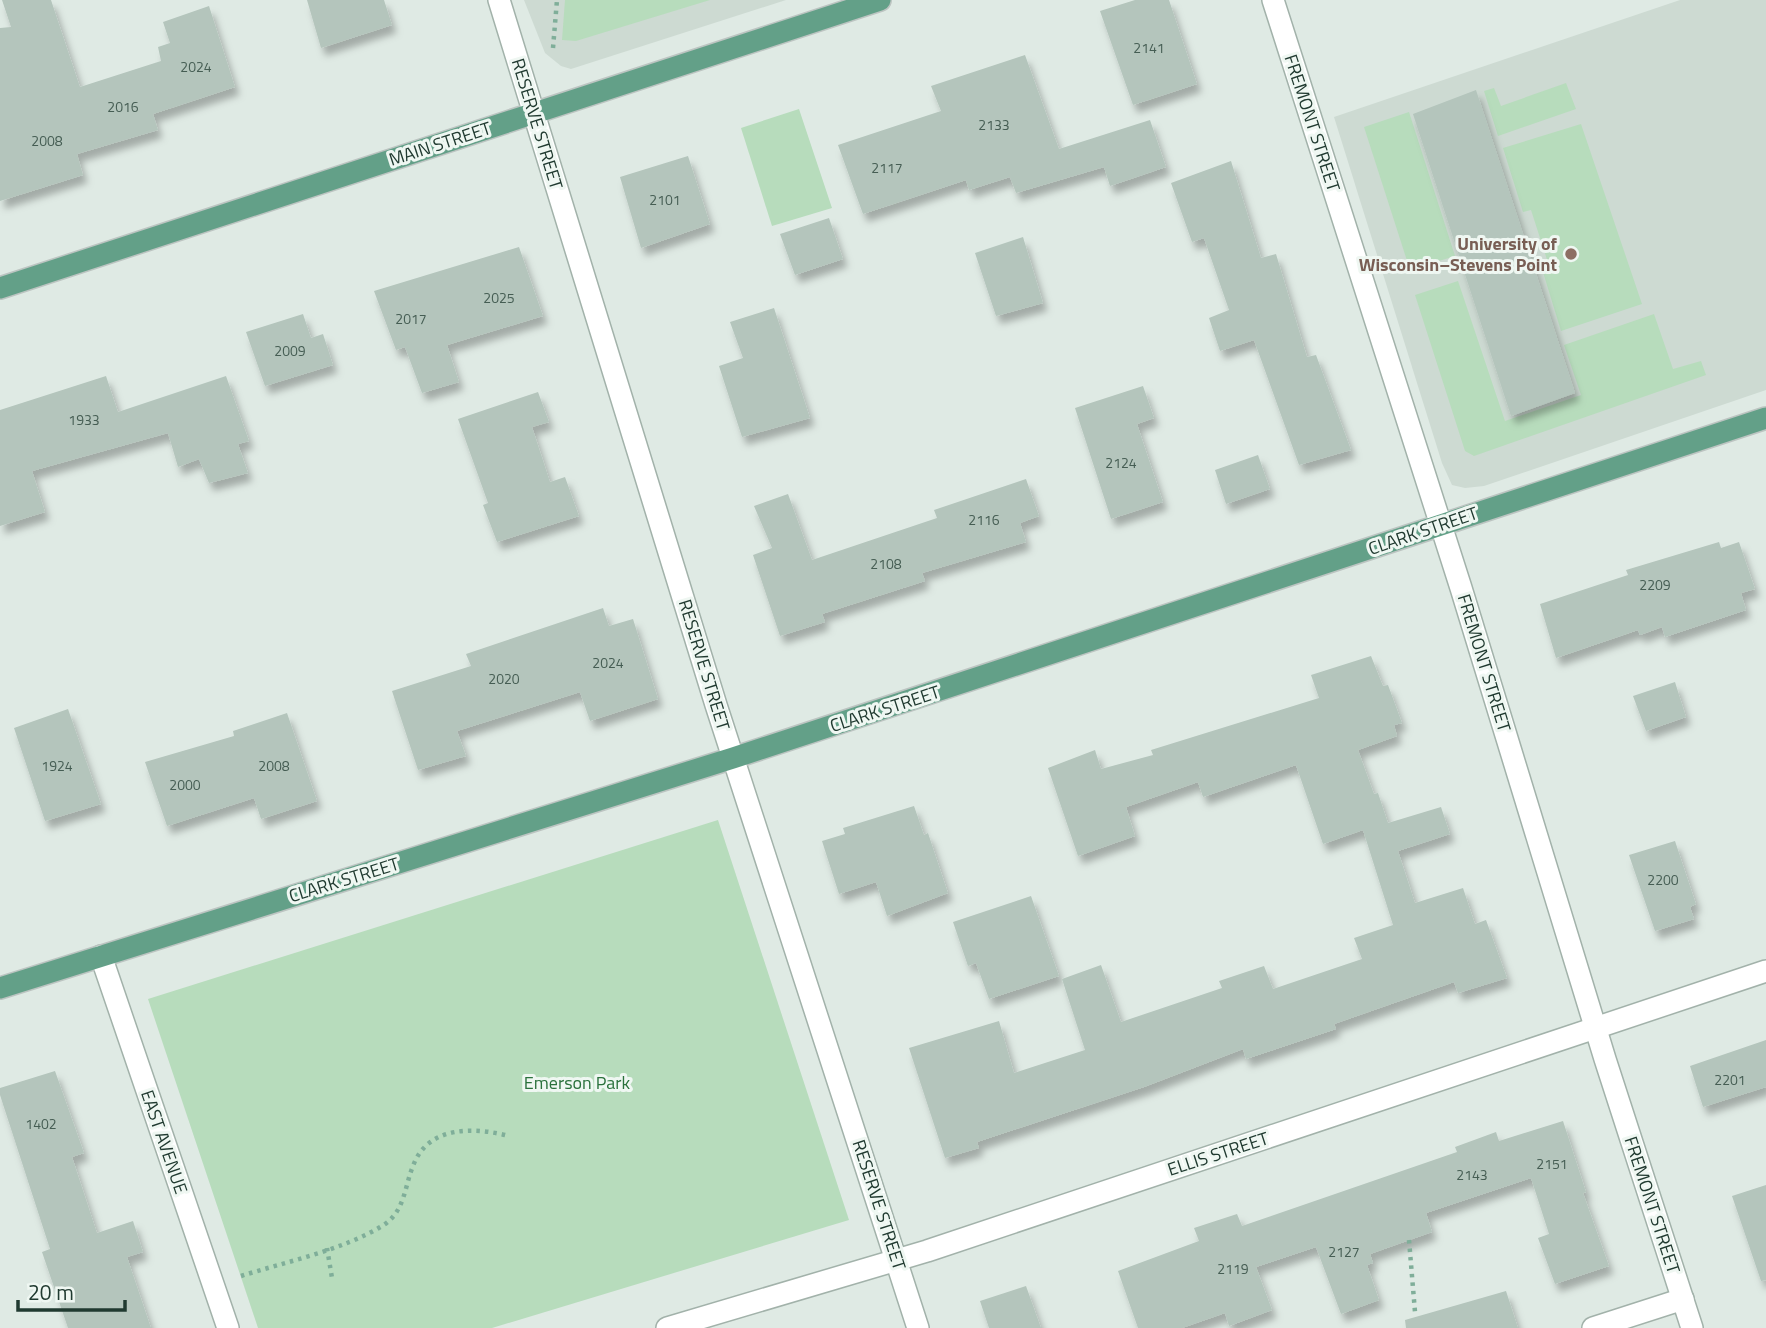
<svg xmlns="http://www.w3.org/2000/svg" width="1766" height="1328" viewBox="0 0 1766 1328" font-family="'Titillium Web',sans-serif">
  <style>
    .built { fill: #cddad2 }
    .green { fill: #b7dcbc }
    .building { fill: #b4c5bc; filter: url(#shadow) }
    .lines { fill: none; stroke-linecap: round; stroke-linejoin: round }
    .minor-casing { stroke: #a2b2aa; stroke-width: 24 }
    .major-casing { stroke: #bcc4c1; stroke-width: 24 }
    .path { stroke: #7fae99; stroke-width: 4.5; stroke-dasharray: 3.5 5; stroke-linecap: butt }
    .minor { stroke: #fff; stroke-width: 21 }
    .major { stroke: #63a088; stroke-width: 21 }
    .education-dot { fill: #8d6e63; stroke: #eff7f2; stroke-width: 2.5 }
    .labels { text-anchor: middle; stroke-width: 6; stroke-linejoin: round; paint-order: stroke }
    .number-label { font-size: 14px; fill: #455d53 }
    .street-label { font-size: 18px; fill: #203a30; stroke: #eff7f2 }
    .education-label { font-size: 18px; font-weight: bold; fill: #785e54; stroke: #eff7f2; text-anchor: end }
    .park-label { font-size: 18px; fill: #2a713c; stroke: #eff7f2 }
  </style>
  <defs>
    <filter id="shadow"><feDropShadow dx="4.5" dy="8" stdDeviation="3.5" flood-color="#0004"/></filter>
  </defs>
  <rect width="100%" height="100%" fill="#dfeae4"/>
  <!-- built -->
  <g class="built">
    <polygon points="524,0 786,0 571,69 561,66 545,53"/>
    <polygon points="1680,0 1766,0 1766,390 1484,486 1465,488 1452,485 1442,463 1334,117"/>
  </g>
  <!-- green -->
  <g class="green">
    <polygon points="565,0 710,0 576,41 562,40"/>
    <polygon points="1566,83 1576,109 1498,136 1484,91 1494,88 1501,106"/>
    <polygon points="799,109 832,208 772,226 741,128"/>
    <polygon points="1409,112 1455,256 1410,270 1364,127"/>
    <polygon points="1581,124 1642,304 1561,331 1543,272 1550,269 1531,210 1523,212 1503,148"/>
    <polygon points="1458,281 1505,421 1581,395 1564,345 1654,314 1673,369 1701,361 1706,375 1474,456 1465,451 1415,295"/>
    <polygon points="718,820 849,1220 492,1328 258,1328 148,999"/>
  </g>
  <!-- building -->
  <g class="building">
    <polygon points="2,0 51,0 80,87 161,61 158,47 170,43 163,22 209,6 235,87 153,114 158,130 77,154 83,175 0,201 0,28 11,27"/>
    <polygon points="307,0 384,0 392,25 321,48"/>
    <polygon points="1135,0 1169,0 1197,84 1133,105 1100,11"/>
    <polygon points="1025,55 1059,149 1150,120 1166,167 1110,186 1104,167 1016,193 1010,177 969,190 966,180 863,214 838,145 941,111 931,86"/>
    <polygon points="1476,90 1575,393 1511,416 1413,114"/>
    <polygon points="688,156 710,224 641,248 620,177"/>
    <polygon points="1231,161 1261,258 1276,254 1307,357 1316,355 1351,450 1299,465 1254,340 1220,351 1209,318 1229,310 1204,238 1192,242 1171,183"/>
    <polygon points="829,218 843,259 795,275 780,234"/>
    <polygon points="1023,237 1043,303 996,316 975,253"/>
    <polygon points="519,247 543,316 447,345 459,382 422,393 405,347 396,350 374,291"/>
    <polygon points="774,308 810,418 742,437 719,366 743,358 730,322"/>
    <polygon points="303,314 311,338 323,334 333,365 265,386 246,332"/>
    <polygon points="106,376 118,412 226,376 249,441 238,444 248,473 209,483 199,459 178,467 168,433 32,471 45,512 0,526 0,410"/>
    <polygon points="1143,386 1154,418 1137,424 1163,502 1111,519 1075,408"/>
    <polygon points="538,392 549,422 532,427 550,482 565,477 579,516 497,542 483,505 488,503 458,419"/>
    <polygon points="1258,455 1270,489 1226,504 1215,470"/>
    <polygon points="1026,479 1039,516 1020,523 1026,542 922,573 925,581 822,614 825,622 780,636 753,555 772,548 754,506 788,494 812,560 937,518 934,510"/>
    <polygon points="1719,542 1721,548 1739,542 1755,589 1741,593 1746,610 1665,637 1662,627 1640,635 1638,630 1556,658 1540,604 1628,575 1626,570"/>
    <polygon points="603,608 609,626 633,619 658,699 590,721 580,692 457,731 466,756 418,770 392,691 471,666 466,654"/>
    <polygon points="1371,656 1383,686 1388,685 1402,723 1394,725 1397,736 1358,750 1374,794 1378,793 1388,823 1441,807 1450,834 1398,851 1415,903 1463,888 1475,924 1486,920 1507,978 1458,993 1454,982 1334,1024 1336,1029 1246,1059 1243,1049 1144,1087 977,1142 979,1148 945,1158 909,1048 999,1021 1014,1073 1085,1050 1062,979 1101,965 1121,1022 1222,988 1219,981 1264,966 1273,989 1362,959 1354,938 1393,925 1363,830 1323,844 1296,765 1203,797 1198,782 1126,807 1135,836 1078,856 1048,768 1095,750 1101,769 1153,755 1151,750 1319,698 1311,675"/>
    <polygon points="1675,682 1686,717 1646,731 1633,696"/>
    <polygon points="68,709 101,804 45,821 14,728"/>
    <polygon points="287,713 317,801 261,819 254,798 167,826 145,762 234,736 233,731"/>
    <polygon points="914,806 924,835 928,833 948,893 887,916 876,882 839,894 822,841 845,834 843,828"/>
    <polygon points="1675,841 1696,904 1690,907 1694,919 1655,931 1629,855"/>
    <polygon points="1031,896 1059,976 989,999 976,963 968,966 953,922"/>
    <polygon points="1766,1040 1766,1087 1703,1107 1690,1066"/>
    <polygon points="55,1071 84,1153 72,1157 97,1233 133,1221 143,1252 127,1257 151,1328 68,1328 42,1252 50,1249 0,1095 0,1088"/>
    <polygon points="1563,1121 1586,1192 1583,1193 1609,1266 1555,1284 1538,1238 1549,1234 1531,1178 1426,1213 1432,1232 1370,1254 1373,1263 1367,1265 1379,1300 1341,1314 1316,1247 1256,1267 1272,1310 1229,1326 1225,1313 1182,1328 1138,1328 1118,1271 1199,1241 1194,1228 1237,1214 1242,1226 1457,1152 1455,1147 1496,1132 1499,1141"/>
    <polygon points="1766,1185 1766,1280 1761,1281 1732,1196"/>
    <polygon points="1026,1286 1041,1328 989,1328 980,1301"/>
    <polygon points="1506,1291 1518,1328 1406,1328 1405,1320"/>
  </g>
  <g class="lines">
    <defs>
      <g id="minor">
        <polyline points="499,0 716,705 918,1328"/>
        <polyline points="1273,0 1461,588 1605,1059 1692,1328"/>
        <polyline points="101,956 228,1328"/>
        <polyline points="667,1328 927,1251 1766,971"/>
        <polyline points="1593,1328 1683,1299"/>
      </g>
      <g id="major">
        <polyline points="0,288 880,0"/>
        <polyline points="0,988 733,758 1766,418"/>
      </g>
    </defs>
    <!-- minor casing -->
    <use href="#minor" class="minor-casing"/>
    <!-- major casing -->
    <use href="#major" class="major-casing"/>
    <!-- path -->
    <g class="path">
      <polyline points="553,48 557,0"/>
      <polyline points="1409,1240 1415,1312"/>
      <polyline points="327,1248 332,1278"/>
      <path d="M241 1276C285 1262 343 1250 382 1226 405 1212 404 1188 413 1166 428 1125 475 1127 509 1136"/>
    </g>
    <!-- minor -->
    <use href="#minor" class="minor"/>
    <!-- major -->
    <use href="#major" class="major"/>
  </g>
  <!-- markers -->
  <circle class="education-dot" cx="1571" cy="254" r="7"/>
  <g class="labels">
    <!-- number labels -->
    <g class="number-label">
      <text x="1149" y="53">2141</text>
      <text x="196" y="72">2024</text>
      <text x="123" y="112">2016</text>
      <text x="994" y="130">2133</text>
      <text x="47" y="146">2008</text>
      <text x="887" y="173">2117</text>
      <text x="665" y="205">2101</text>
      <text x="499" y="303">2025</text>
      <text x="411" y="324">2017</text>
      <text x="290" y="356">2009</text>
      <text x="84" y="425">1933</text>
      <text x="1121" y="468">2124</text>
      <text x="984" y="525">2116</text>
      <text x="886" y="569">2108</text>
      <text x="1655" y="590">2209</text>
      <text x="608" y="668">2024</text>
      <text x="504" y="684">2020</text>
      <text x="57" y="771">1924</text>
      <text x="274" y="771">2008</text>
      <text x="185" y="790">2000</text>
      <text x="1663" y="885">2200</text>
      <text x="1730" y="1085">2201</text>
      <text x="41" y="1129">1402</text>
      <text x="1552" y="1169">2151</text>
      <text x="1472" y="1180">2143</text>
      <text x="1344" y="1257">2127</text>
      <text x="1233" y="1274">2119</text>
    </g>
    <!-- street labels -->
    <g class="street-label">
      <text transform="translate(1312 123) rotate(72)" y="6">FREMONT STREET</text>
      <text transform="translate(537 124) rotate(73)" y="6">RESERVE STREET</text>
      <text transform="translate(440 144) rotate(-18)" y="6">MAIN STREET</text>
      <text transform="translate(1423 531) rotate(-19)" y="6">CLARK STREET</text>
      <text transform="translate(1484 663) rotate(73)" y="6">FREMONT STREET</text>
      <text transform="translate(704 665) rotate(73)" y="6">RESERVE STREET</text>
      <text transform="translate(885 709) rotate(-18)" y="6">CLARK STREET</text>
      <text transform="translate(344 880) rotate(-17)" y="6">CLARK STREET</text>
      <text transform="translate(164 1142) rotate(71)" y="6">EAST AVENUE</text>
      <text transform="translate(1218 1154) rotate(-18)" y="6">ELLIS STREET</text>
      <text transform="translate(879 1205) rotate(72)" y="6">RESERVE STREET</text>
      <text transform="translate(1652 1205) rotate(72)" y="6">FREMONT STREET</text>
    </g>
    <!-- education labels -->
    <g class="education-label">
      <text x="1557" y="250">University of<tspan x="1557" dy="21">Wisconsin–Stevens Point</tspan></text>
    </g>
    <!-- park labels -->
    <g class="park-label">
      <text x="577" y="1089">Emerson Park</text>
    </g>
  </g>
  <!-- scale -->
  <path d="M18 1300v10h107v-10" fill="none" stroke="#203a30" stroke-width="3.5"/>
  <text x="28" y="1300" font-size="21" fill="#203a30" stroke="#eff7f2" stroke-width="5" paint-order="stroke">20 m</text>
</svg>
